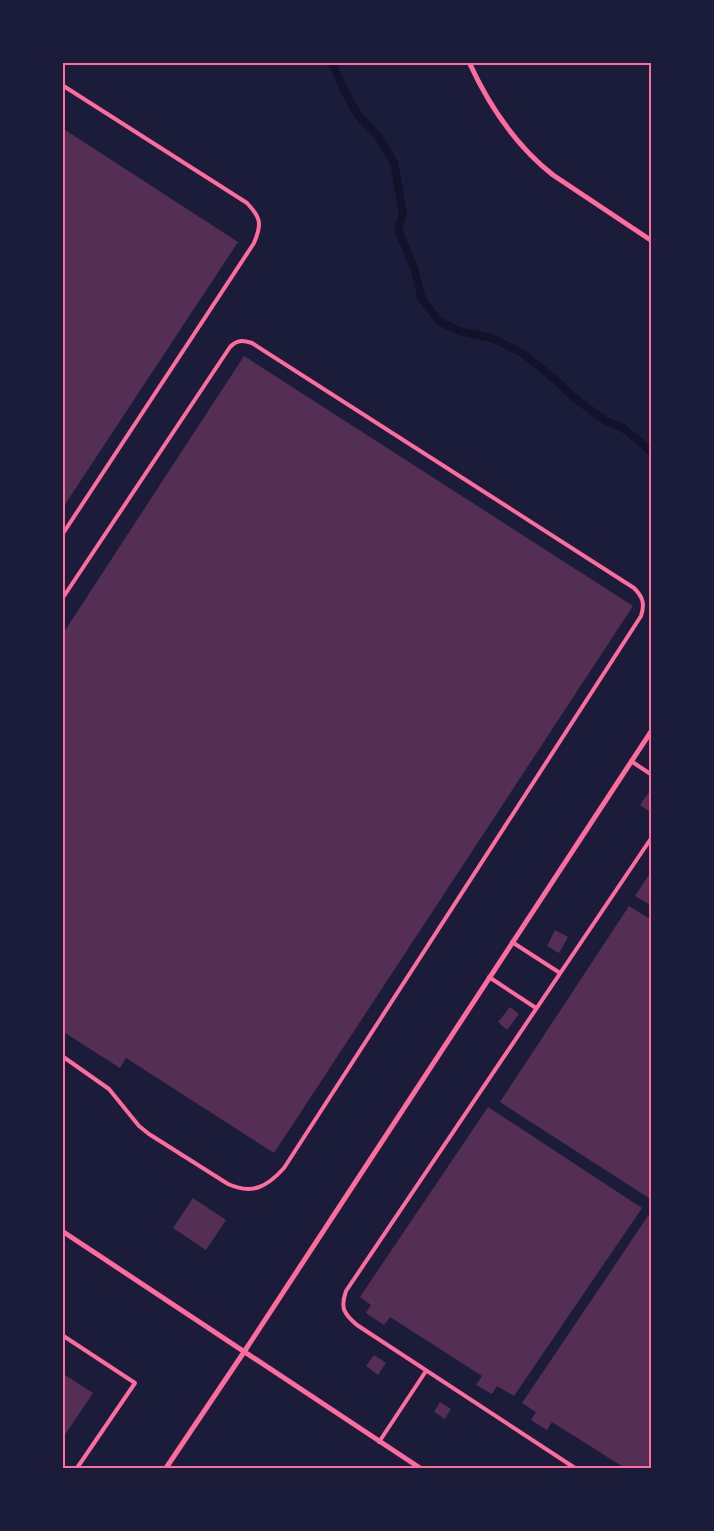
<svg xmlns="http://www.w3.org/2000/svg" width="714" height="1531" viewBox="0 0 714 1531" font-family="'Archivo Narrow',sans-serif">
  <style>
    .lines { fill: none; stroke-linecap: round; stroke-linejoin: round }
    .stream { stroke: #12122b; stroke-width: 8 }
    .building { fill: #542f53 }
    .service { stroke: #ff6b9d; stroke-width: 4 }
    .minor { stroke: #ff6b9d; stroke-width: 5 }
    .neatline { fill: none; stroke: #ff6b9d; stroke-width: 2 }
  </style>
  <rect width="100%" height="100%" fill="#1b1b3a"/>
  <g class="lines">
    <!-- stream -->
    <polyline class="stream" points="332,62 344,90 358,115 378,136 394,163 403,213 398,229 414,268 422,299 439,321 459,331 492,338 522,353 552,377 577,400 606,421 623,428 652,452"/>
  </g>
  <!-- building -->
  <g class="building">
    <polygon points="62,128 238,242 62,509"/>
    <polygon points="244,356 633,606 274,1153 126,1058 120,1068 62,1031 62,635"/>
    <polygon points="652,788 652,810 650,812 640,805"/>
    <polygon points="652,870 652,906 635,896"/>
    <polygon points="629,906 650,919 652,916 652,1200 500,1102"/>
    <polygon points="555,930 568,937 559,953 547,946"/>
    <polygon points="510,1007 519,1014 507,1030 498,1022"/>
    <polygon points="488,1107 642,1208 514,1396 497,1386 492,1394 476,1385 482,1376 390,1317 384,1325 366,1313 371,1305 360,1297"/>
    <polygon points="193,1198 226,1220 206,1250 173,1228"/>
    <polygon points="650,1213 652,1214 652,1468 625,1468 552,1422 547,1430 531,1420 536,1412 522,1403"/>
    <polygon points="374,1355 386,1363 378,1375 366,1366"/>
    <polygon points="62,1373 93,1393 62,1439"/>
    <polygon points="440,1402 451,1409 445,1419 434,1412"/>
  </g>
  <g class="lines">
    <!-- service -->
    <g class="service">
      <path d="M62 85 247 203C261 218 262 224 254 243L62 535"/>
      <path d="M62 599 230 347C237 340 242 340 252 343L634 588C643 597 645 604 641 616L284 1168C267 1187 252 1195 228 1184L149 1134 139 1126 109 1089 62 1056"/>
      <polyline points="631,761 652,775"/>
      <polyline points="512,942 560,973"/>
      <polyline points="489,977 536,1008"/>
      <polyline points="62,1335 135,1383 77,1468"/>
      <polyline points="379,1442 426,1371"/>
      <path d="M575 1468 357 1325C344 1314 340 1308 346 1291L652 837"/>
    </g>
    <!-- minor -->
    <g class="minor">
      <path d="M469 62C489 106 515 145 553 175L652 241"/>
      <polyline points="62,1231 420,1468"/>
      <polyline points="166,1468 244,1352 652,730"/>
    </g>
  </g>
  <!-- border -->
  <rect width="714" height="1531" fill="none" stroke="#1b1b3a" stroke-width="128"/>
  <rect x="64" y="64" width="586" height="1403" class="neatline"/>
</svg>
